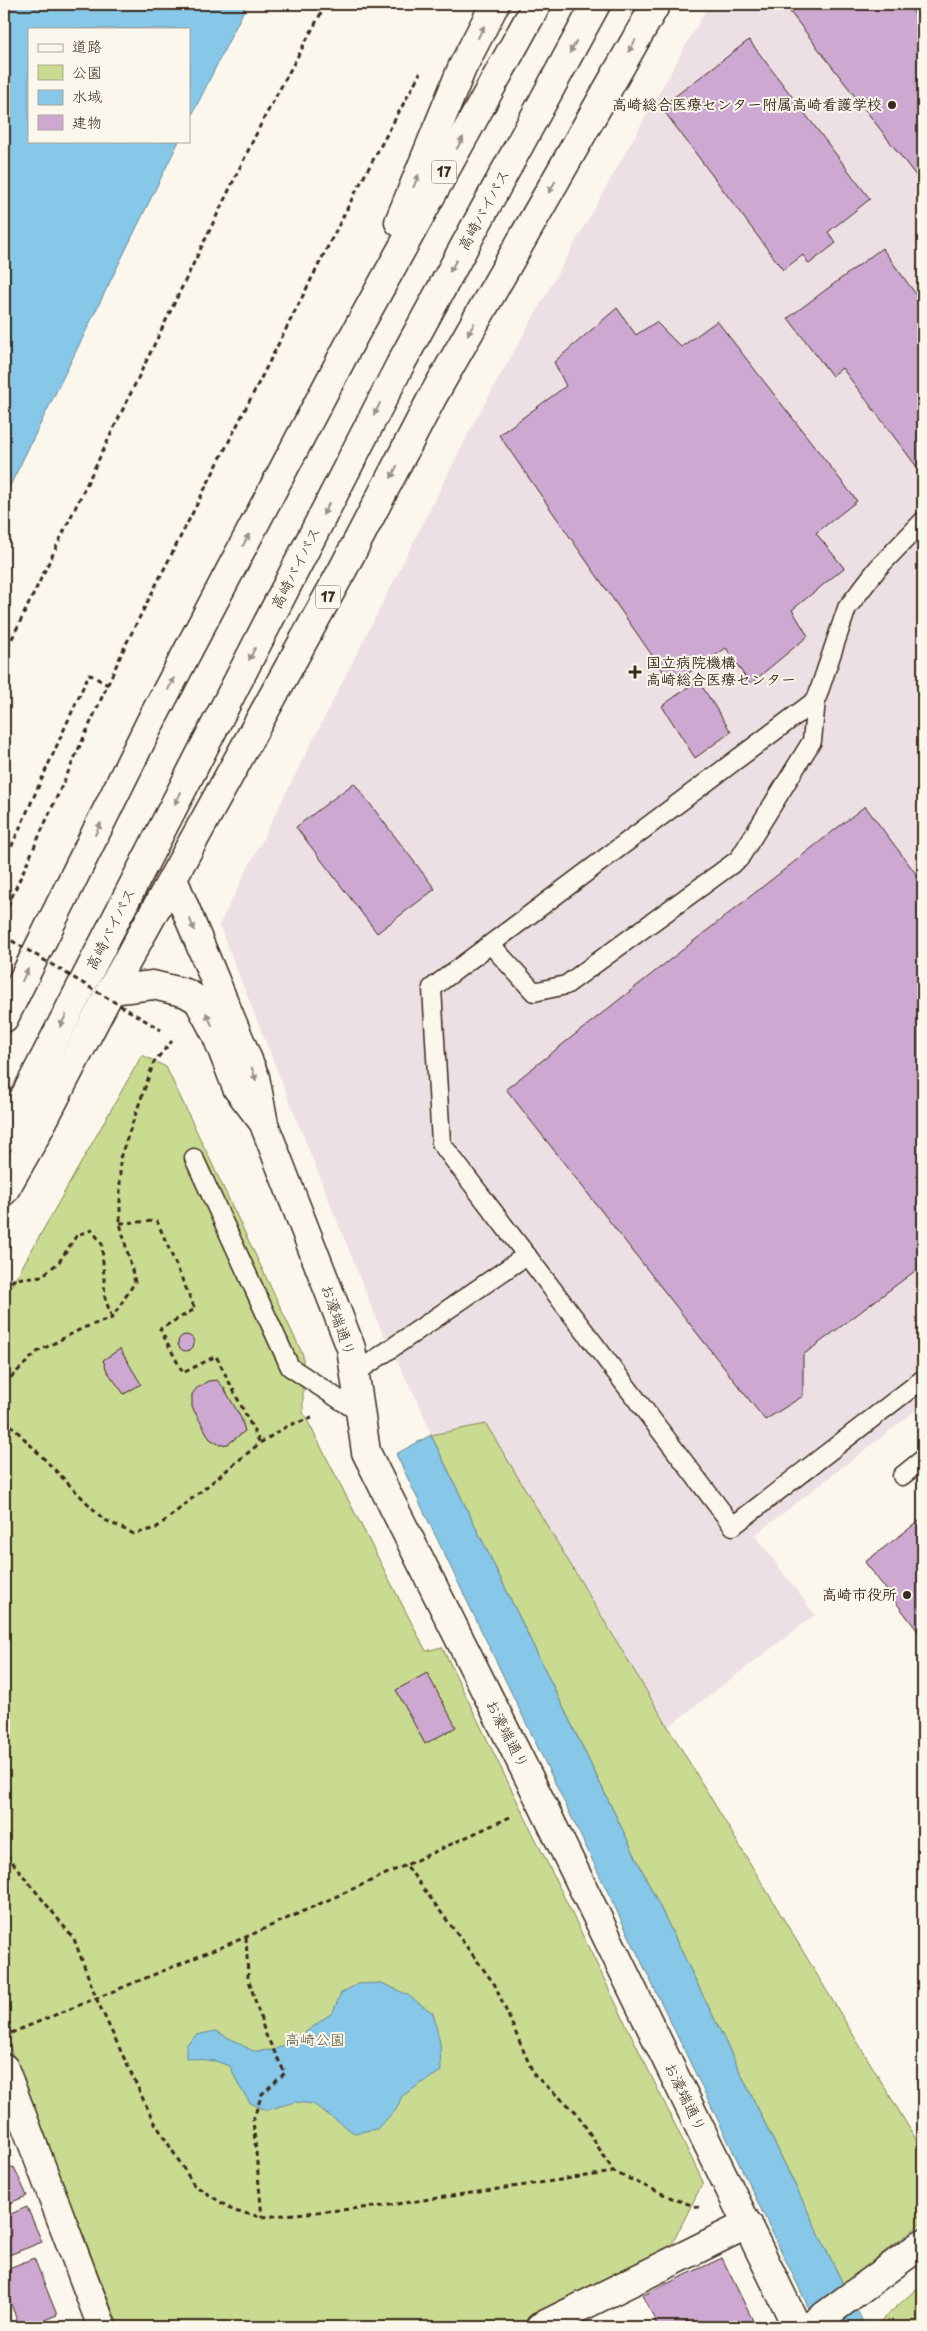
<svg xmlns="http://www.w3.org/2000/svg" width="927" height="2331" viewBox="0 0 927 2331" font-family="'Playpen Sans','Klee One',sans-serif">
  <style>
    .built { fill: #ede0e4 }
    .green { fill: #c9db90; stroke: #828257 }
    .water { fill: #87c7e7; stroke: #698897 }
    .building { fill: #cda9d1; stroke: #3b2a1e }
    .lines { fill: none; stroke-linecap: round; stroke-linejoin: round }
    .lane-casing { stroke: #3b2a1e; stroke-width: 21 }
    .street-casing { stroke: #3b2a1e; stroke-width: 31 }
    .secondary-casing { stroke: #3b2a1e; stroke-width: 31 }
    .highway-casing { stroke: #3b2a1e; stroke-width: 31 }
    .path { stroke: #3b2a1e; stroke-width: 3; stroke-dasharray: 5 4; stroke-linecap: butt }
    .lane { stroke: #fbf7ec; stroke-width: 18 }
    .street { stroke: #fbf7ec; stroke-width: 28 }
    .secondary { stroke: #fbf7ec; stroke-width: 28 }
    .highway { stroke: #fbf7ec; stroke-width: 28 }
    .path-bridge { stroke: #3b2a1e; stroke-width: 3; stroke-dasharray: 5 4; stroke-linecap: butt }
    .oneway { fill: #9b9085 }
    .poi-dot { fill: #3b2a1e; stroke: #fbf7ec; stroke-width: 2 }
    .labels { text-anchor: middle; stroke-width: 4; stroke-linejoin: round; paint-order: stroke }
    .shield { fill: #fbf7ec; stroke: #75685c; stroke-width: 1 }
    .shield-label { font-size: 14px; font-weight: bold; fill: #3b2a1e }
    .poi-label { font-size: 15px; font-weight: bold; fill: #3b2a1e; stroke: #fbf7ec; text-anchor: end }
    .street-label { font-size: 15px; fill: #3b2a1e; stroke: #fbf7ec }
    .park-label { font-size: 15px; fill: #5e563a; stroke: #fbf7ec }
  </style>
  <rect width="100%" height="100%" fill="#fbf7ec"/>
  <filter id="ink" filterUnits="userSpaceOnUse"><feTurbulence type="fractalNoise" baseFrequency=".02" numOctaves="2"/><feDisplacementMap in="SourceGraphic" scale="10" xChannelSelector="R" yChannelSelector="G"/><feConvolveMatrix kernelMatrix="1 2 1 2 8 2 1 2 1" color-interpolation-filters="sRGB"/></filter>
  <g filter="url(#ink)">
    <!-- built -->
    <polygon class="built" points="709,4 923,4 923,1405 755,1535 815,1615 668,1727 486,1424 431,1435 421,1408 378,1323 219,925 476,419"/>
    <!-- green -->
    <g class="green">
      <polygon points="142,1055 166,1067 303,1355 303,1412 426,1651 442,1647 703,2182 666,2256 518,2327 119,2327 4,2032 4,1299"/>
      <polygon points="486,1424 923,2151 923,2222 843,2284 431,1435"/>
      <polygon points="923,2283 923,2327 874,2327"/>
    </g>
    <!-- water -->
    <g class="water">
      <polygon points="4,4 247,4 189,121 189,29 29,29 29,141 179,141 4,498"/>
      <polygon points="431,1435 843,2284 866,2327 818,2327 396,1454"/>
      <polygon points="382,1983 406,1994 433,2013 440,2043 441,2071 402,2096 396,2110 377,2129 354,2133 313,2104 295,2102 267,2110 250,2103 238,2084 230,2066 215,2061 186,2058 186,2045 196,2035 216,2031 253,2051 274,2050 302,2035 333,2012 341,1993 358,1984"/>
    </g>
    <!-- building -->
    <g class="building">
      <polygon points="784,4 907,4 923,25 923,185"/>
      <polygon points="749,40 870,199 828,232 836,243 809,264 803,255 783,270 661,107"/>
      <polygon points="882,248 923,304 923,475 842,368 832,376 788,318"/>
      <polygon points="617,308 636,335 656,322 681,347 717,321 857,501 816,533 844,568 792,610 808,636 750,684 726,648 672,684 499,435 566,386 554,362"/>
      <polygon points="698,680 731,732 695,758 662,706"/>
      <polygon points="354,783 435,889 377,933 296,827"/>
      <polygon points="865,806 923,883 923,1265 803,1355 803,1396 765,1420 506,1089"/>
      <circle cx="186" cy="1343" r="8"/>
      <polygon points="120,1349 141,1384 124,1394 107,1371 103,1360"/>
      <polygon points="217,1380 224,1388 241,1418 245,1431 228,1444 220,1445 210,1439 192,1407 192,1394 197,1388 208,1381"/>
      <polygon points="923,1518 923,1638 865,1562"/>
      <polygon points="427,1673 456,1727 425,1744 396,1690"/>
      <polygon points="14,2167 27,2196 4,2205 4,2171"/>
      <polygon points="27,2207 42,2242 4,2257 4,2217"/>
      <polygon points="34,2258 57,2315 27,2327 20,2327 8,2297 4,2299 4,2270"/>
      <polygon points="722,2258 756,2327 658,2327 643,2295"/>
    </g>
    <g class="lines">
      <defs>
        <g id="lane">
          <polyline points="816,700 432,988 441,1143 733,1526 923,1379"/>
          <polyline points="492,946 534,992 566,985 739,859 812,741 816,700 847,608 878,568 923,521"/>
          <polyline points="194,1158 290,1367 360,1413"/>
          <polyline points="354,1374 527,1255"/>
          <polyline points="902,1476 923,1459"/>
        </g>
        <g id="street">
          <polyline points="4,2068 102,2327"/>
          <polyline points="540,2327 748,2224"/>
        </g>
        <g id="secondary">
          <polyline points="173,879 255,1077 264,1124 351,1348 366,1452 541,1802 797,2327"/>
          <polyline points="111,990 153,985 186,993 198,1000 216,1034 237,1088 260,1118"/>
          <polyline points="809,2327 923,2243"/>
        </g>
        <g id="highway">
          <polyline points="399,222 462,68 495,4"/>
          <polyline points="4,1018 152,719 352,339 537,4"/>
          <polyline points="4,1137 400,365 596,4"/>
          <polyline points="4,1191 32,1142 111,990 343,569 433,396 656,4"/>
        </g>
      </defs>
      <!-- lane casing -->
      <use href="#lane" class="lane-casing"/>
      <!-- street casing -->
      <use href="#street" class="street-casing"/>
      <!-- secondary casing -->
      <use href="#secondary" class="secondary-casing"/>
      <!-- highway casing -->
      <use href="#highway" class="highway-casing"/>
      <!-- path -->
      <g class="path">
        <polyline points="4,655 262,122 326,4"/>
        <polyline points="4,863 89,674 108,685"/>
        <polyline points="4,914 126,644 353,197 420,73"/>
        <polyline points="120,1223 157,1221 195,1309 160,1329 183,1373 216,1356 260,1443"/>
        <polyline points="11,1282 15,1279 42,1276 59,1262 77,1235 92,1230 102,1244 105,1298 112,1318"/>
        <polyline points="4,1384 37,1352 83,1328 112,1318 135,1282 120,1223 120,1158 154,1062 172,1041"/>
        <polyline points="4,1418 103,1519 134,1534 156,1528 260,1443 289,1425 312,1418"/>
        <polyline points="510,1817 406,1865 495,1985 534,2075 576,2112 614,2172 674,2199 700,2208"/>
        <polyline points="4,1846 9,1858 74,1939 97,2000 152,2118 194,2185 234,2211 262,2217 383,2206 614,2172"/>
        <polyline points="246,1937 248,1977 265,2033 285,2073 262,2094 253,2120 262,2217"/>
        <polyline points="11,2033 246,1937 406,1865"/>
      </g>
      <!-- lane -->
      <use href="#lane" class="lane"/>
      <!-- street -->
      <use href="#street" class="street"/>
      <!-- secondary -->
      <use href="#secondary" class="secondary"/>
      <!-- highway -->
      <use href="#highway" class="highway"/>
      <!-- path-bridge -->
      <polyline class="path-bridge" points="4,936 161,1030"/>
    </g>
    <!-- one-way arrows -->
    <defs><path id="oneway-solid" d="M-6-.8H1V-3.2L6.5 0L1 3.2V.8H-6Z" transform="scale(1.25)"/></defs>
    <g class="oneway">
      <use href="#oneway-solid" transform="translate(481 32) rotate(-63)"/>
      <use href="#oneway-solid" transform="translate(632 46) rotate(120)"/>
      <use href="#oneway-solid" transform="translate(573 47) rotate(119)"/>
      <use href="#oneway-solid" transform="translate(460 143) rotate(-61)"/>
      <use href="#oneway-solid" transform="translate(416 181) rotate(-68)"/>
      <use href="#oneway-solid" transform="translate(552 187) rotate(120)"/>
      <use href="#oneway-solid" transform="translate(453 266) rotate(119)"/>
      <use href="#oneway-solid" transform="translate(471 329) rotate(120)"/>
      <use href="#oneway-solid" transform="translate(377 409) rotate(117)"/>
      <use href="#oneway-solid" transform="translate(394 472) rotate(117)"/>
      <use href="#oneway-solid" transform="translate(326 509) rotate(117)"/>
      <use href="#oneway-solid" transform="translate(246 540) rotate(-62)"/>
      <use href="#oneway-solid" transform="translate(252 654) rotate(117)"/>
      <use href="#oneway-solid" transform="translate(171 684) rotate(-62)"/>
      <use href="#oneway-solid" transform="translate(178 798) rotate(117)"/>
      <use href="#oneway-solid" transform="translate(98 829) rotate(-64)"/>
      <use href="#oneway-solid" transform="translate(192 924) rotate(68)"/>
      <use href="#oneway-solid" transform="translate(25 975) rotate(-64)"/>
      <use href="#oneway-solid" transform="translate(209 1019) rotate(-116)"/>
      <use href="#oneway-solid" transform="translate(63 1021) rotate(117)"/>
      <use href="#oneway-solid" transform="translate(254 1074) rotate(72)"/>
    </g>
  </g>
  <!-- markers -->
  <g class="poi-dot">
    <circle cx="892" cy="105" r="5"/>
    <path d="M632.5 664.5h5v5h5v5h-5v5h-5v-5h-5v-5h5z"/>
    <circle cx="907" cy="1595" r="5"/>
  </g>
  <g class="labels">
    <!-- shield labels -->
    <g class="shield">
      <rect x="431.5" y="160.5" width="25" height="23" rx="4"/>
      <rect x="315.5" y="585.5" width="25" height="23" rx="4"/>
    </g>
    <g class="shield-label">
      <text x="444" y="177">17</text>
      <text x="328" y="602">17</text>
    </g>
    <!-- poi labels -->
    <g class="poi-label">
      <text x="882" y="110">高崎総合医療センター附属高崎看護学校</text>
      <text x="646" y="668" text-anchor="start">国立病院機構<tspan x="646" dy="17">高崎総合医療センター</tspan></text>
      <text x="897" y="1600">高崎市役所</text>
    </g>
    <!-- street labels -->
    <g class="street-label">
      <text transform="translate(484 210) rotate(-61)" y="5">高崎バイパス</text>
      <text transform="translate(296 568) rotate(-63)" y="5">高崎バイパス</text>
      <text transform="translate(111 929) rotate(-63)" y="5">高崎バイパス</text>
      <text transform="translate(338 1320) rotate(71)" y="5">お濠端通り</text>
      <text transform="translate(507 1734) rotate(63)" y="5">お濠端通り</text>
      <text transform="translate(685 2097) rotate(64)" y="5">お濠端通り</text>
    </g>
    <!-- park labels -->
    <g class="park-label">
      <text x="315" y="2045">高崎公園</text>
    </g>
  </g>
  <!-- margin -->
  <rect width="927" height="2331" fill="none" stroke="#fbf7ec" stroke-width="20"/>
  <rect x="10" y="10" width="907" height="2311" fill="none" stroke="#3b2a1e" stroke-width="2" filter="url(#ink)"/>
  <!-- legend -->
  <rect x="28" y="28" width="162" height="115" fill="#fbf7ec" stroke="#aea59a"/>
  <rect x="38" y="44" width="25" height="8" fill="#fbf7ec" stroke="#aea59a"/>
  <text x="72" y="52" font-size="15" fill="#3b2a1e">道路</text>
  <rect x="38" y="65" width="25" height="15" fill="#c9db90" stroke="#aea59a"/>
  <text x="72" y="78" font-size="15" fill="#3b2a1e">公園</text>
  <rect x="38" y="90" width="25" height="15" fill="#87c7e7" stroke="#aea59a"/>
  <text x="72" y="102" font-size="15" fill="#3b2a1e">水域</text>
  <rect x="38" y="115" width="25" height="15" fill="#cda9d1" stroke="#aea59a"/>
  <text x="72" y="128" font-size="15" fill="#3b2a1e">建物</text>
</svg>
